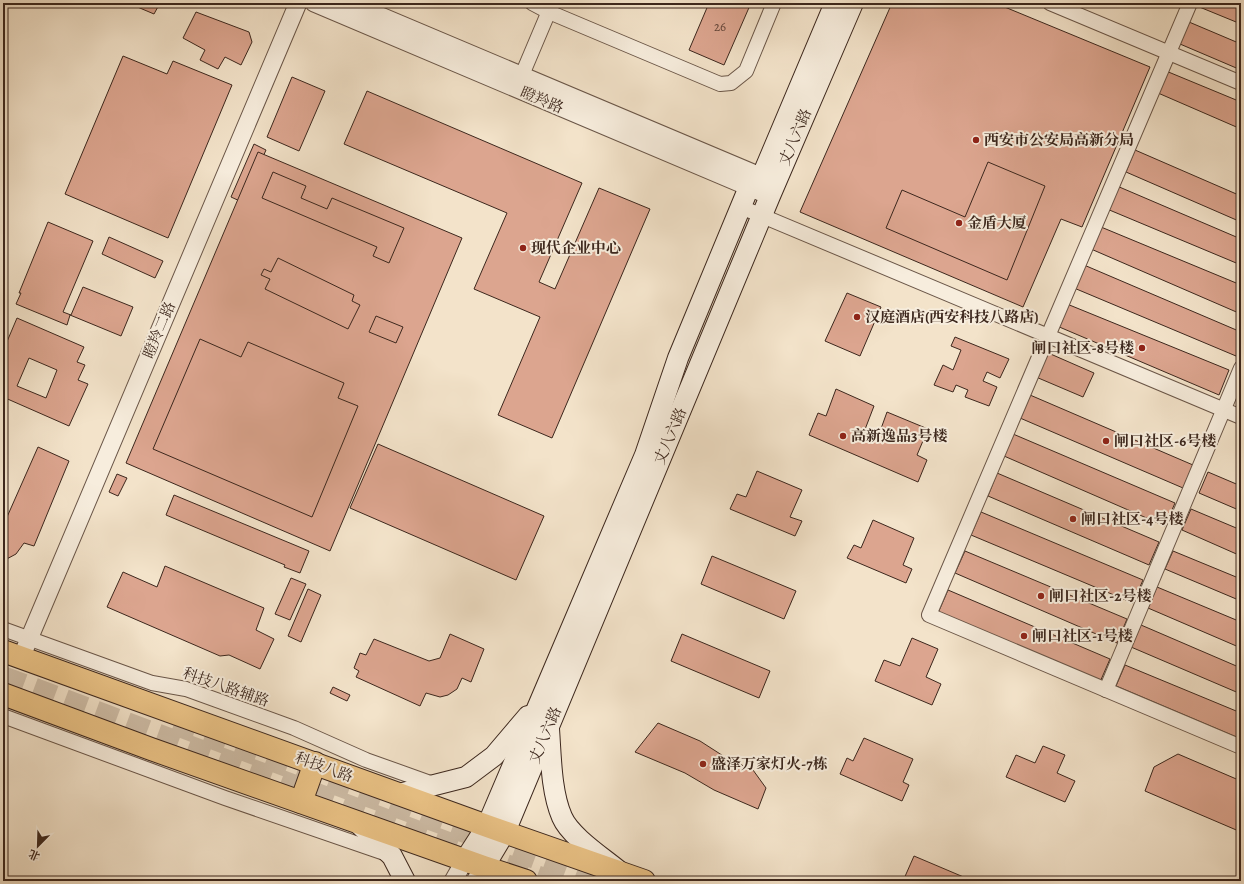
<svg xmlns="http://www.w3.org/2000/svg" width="1244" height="884" viewBox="0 0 1244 884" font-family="Alegreya,'Noto Serif SC',serif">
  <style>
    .building { fill: #dca58f; stroke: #3c271d; fill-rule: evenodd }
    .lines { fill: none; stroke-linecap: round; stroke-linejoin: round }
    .trunk-tunnel { stroke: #cebda7; stroke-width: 22; stroke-dasharray: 22 11; stroke-linecap: butt }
    .minor-casing { stroke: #6a5648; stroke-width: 16 }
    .tertiary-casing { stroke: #6a5648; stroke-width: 19 }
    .secondary-casing { stroke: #3c271d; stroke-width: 22 }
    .primary-casing { stroke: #3c271d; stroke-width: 24 }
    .minor { stroke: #f7eddd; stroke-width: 14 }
    .tertiary { stroke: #f7eddd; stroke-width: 17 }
    .secondary { stroke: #f7eddd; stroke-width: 20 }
    .primary { stroke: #eac285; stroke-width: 22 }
    .poi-dot { fill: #8f2418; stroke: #f7eddd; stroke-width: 1.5 }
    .labels { text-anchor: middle; stroke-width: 4; stroke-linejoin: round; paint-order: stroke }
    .number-label { font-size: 13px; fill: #64463a }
    .street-label { font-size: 15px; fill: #3c271d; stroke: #f7eddd }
    .poi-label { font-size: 15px; font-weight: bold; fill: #3c271d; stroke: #f7eddd; text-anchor: start }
  </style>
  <rect width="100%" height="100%" fill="#f3e3ca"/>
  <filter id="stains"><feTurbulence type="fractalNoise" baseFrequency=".005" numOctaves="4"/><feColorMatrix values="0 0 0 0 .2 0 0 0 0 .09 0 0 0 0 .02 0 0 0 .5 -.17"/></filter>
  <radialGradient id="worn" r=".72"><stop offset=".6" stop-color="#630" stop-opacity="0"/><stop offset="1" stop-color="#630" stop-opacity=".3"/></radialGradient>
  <!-- building -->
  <g class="building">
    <polygon points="128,3 160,3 154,14"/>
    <polygon points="709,3 751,3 724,65 689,50"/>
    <polygon points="892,3 995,3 1150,67 1082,227 1061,219 1023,307 800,212"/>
    <polygon points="1198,3 1241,3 1241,24 1197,6"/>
    <polygon points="196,12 249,32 252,42 241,65 225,57 218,69 200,60 205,50 183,38"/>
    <polygon points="1189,22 1241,44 1241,70 1180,44"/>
    <polygon points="123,56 167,74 173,61 232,85 168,238 65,194"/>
    <polygon points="1166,71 1241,102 1241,129 1158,93"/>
    <polygon points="292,77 325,91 299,151 267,137"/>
    <polygon points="367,91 582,183 539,282 555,289 599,188 650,209 552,438 498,415 540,317 474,289 507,213 344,144"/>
    <polygon points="254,144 266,150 249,189 248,189 242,202 231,197"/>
    <polygon points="1135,150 1241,196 1241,222 1126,172"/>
    <polygon points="258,152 462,238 330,551 126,463"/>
    <polygon points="988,162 1045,186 1007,280 886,228 902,190 965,217"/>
    <polygon points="273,172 306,186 301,198 327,209 332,198 404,228 389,263 373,256 377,247 262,198"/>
    <polygon points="1117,186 1241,239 1241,265 1107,209"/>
    <polygon points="48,222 93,241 63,312 71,315 83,287 133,307 121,336 70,315 67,325 16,304 21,293 19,293"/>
    <polygon points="1101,227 1241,285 1241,314 1091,249"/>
    <polygon points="109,237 163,261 155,278 102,254"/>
    <polygon points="278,258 354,295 352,301 360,305 348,329 265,289 270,279 261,275 264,269 271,272"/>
    <polygon points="1084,265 1241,332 1241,343 1236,356 1074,288"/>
    <polygon points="847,293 881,307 860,356 825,341"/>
    <polygon points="1067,304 1229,370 1219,395 1057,326"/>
    <polygon points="376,316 403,327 396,343 369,332"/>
    <path d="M17 318 84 347 77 362 85 365 78 380 88 384 69 426 3 397V351ZM29 358 57 370 46 398 17 386Z"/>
    <polygon points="955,337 1009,359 1000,378 987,372 983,381 997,387 989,406 965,397 968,390 956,385 953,392 934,385 943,365 953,370 961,350 951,346"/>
    <polygon points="200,339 241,357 248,342 344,383 338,398 358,406 312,517 153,449"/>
    <polygon points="1046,352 1094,373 1083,397 1036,377"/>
    <polygon points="836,389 874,406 864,432 878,437 887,412 928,429 917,455 927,460 918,482 809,435 818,413 826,416"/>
    <polygon points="1030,395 1193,465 1183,488 1020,418"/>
    <polygon points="1013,434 1175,503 1165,526 1004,456"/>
    <polygon points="378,444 544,516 516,580 350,508"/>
    <polygon points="38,447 69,461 34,546 24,543 16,554 3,561 3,516 7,517"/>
    <polygon points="757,471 802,490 790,517 802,521 795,536 730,509 737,494 746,497"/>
    <polygon points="1208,472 1241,486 1241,511 1199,493"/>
    <polygon points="997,473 1159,542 1149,565 988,496"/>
    <polygon points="117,474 127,478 118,496 109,492"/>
    <polygon points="174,495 309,551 300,573 284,567 285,565 166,515"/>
    <polygon points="1191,509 1241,530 1241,556 1182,530"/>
    <polygon points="981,512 1143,580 1133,603 971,535"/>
    <polygon points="873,520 914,538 903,565 912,569 906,583 847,558 854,545 861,548"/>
    <polygon points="965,551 1127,619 1117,643 955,573"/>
    <polygon points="1173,551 1241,579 1241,601 1165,569"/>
    <polygon points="712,556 796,591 784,619 701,584"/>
    <polygon points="165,566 264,608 256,630 274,639 260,669 229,655 220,656 107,607 123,572 157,587"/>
    <polygon points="291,578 306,584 290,620 275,614"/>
    <polygon points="1157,587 1241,622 1241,648 1148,608"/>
    <polygon points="308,589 321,595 301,642 288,636"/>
    <polygon points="948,590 1110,659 1100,682 938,613"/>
    <polygon points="1141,625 1241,668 1241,694 1131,647"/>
    <polygon points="450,634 484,649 471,682 462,678 457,689 448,695 440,697 426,693 420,706 356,677 359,671 354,668 360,653 366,655 374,639 429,661 440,658"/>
    <polygon points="682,634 770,671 759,698 671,661"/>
    <polygon points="912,638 938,649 926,677 941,684 932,705 875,681 884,660 900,666"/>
    <polygon points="1125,665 1241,713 1241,739 1116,686"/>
    <polygon points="333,687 350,695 347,701 330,693"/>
    <polygon points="658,723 700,741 728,759 753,770 766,788 758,809 714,790 685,773 635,752"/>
    <polygon points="864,738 913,759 903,782 909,785 902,801 840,774 847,758 853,761"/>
    <polygon points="1043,746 1065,755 1057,773 1075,781 1065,802 1006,777 1016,755 1035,763"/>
    <polygon points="1178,754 1241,781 1241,832 1145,791 1154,767"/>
    <polygon points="914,856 973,881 903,881"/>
  </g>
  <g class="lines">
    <!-- trunk-tunnel -->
    <g class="trunk-tunnel">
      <polyline points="3,677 459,847"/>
      <polyline points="174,724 597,881"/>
      <polyline points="506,865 550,881"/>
    </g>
    <defs>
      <g id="minor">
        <polyline points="532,3 549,12 720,84 731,83 746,71 774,3"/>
        <polyline points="1050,3 1241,83"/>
        <polyline points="1190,3 929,615 1241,747"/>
        <polyline points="522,75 552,4"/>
        <polyline points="741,207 1241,417"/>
        <polyline points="3,629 152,683 186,689 294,728 366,760 436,785"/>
        <polyline points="1106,690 1241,368"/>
        <polyline points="3,716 225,798 387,854"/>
      </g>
      <g id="tertiary">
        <polyline points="314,3 770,196"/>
        <polyline points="350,3 772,181"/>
        <polyline points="21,658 298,3"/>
        <polyline points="453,881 465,860"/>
        <polyline points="475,881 484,867"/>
      </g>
      <g id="secondary">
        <path d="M549 729C551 756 551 792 562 817 570 836 602 857 619 871"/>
        <polyline points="399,794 466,777 494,756 528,716"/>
        <polyline points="357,822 392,856 405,881"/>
        <polyline points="465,860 487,826 645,455 678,358 749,187 762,176 835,3"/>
        <polyline points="484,867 505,832 770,196 853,3"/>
      </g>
      <g id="primary">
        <polyline points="3,651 487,826 644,881"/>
        <polyline points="3,694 151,749 484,867 526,881"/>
        <polyline points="301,802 315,763"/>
      </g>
    </defs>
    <!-- minor casing -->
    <use href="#minor" class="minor-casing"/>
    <!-- tertiary casing -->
    <use href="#tertiary" class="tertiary-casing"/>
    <!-- secondary casing -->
    <use href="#secondary" class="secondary-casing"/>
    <!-- primary casing -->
    <use href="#primary" class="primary-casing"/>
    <!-- minor -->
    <use href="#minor" class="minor"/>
    <!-- tertiary -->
    <use href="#tertiary" class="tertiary"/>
    <!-- secondary -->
    <use href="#secondary" class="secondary"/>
    <!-- primary -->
    <use href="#primary" class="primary"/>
  </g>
  <!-- markers -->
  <g class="poi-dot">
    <circle cx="976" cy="140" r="4"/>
    <circle cx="959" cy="223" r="4"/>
    <circle cx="523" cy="248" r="4"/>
    <circle cx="857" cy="317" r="4"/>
    <circle cx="1142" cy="348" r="4"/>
    <circle cx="843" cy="436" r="4"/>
    <circle cx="1106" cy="441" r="4"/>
    <circle cx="1073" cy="519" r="4"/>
    <circle cx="1041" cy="596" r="4"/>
    <circle cx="1024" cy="636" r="4"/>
    <circle cx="703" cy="764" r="4"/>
  </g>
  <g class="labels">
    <!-- number labels -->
    <g class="number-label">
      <text x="720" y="31">26</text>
    </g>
    <!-- street labels -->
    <g class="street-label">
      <text transform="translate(542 100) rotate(23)" y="5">瞪羚路</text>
      <text transform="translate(795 137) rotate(-67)" y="5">丈八六路</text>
      <text transform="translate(159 330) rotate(-67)" y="5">瞪羚二路</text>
      <text transform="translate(670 436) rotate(-67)" y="5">丈八六路</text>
      <text transform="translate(226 687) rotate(19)" y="5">科技八路辅路</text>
      <text transform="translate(545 735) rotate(-67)" y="5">丈八六路</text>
      <text transform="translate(324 767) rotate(20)" y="5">科技八路</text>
    </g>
    <!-- poi labels -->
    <g class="poi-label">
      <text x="984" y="145">西安市公安局高新分局</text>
      <text x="967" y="228">金盾大厦</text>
      <text x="531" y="253">现代企业中心</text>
      <text x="865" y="322">汉庭酒店(西安科技八路店)</text>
      <text x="1134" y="353" text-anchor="end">闸口社区-8号楼</text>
      <text x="851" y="441">高新逸品3号楼</text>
      <text x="1114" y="446">闸口社区-6号楼</text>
      <text x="1081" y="524">闸口社区-4号楼</text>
      <text x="1049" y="601">闸口社区-2号楼</text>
      <text x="1032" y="641">闸口社区-1号楼</text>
      <text x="711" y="769">盛泽万家灯火-7栋</text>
    </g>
  </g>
  <!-- margin -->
  <rect width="1244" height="884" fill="none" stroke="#f3e3ca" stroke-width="16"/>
  <rect x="4" y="4" width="1236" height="876" fill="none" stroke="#3c271d" stroke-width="2"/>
  <rect x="8" y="8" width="1228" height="868" fill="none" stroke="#3c271d"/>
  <!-- north arrow -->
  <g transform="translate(38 846) rotate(203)" stroke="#f7eddd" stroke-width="3" paint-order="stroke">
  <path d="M0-3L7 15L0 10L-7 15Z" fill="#3c271d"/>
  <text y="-6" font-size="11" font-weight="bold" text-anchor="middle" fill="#3c271d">北</text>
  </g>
  <rect width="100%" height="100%" filter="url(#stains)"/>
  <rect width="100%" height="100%" fill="url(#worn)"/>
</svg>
